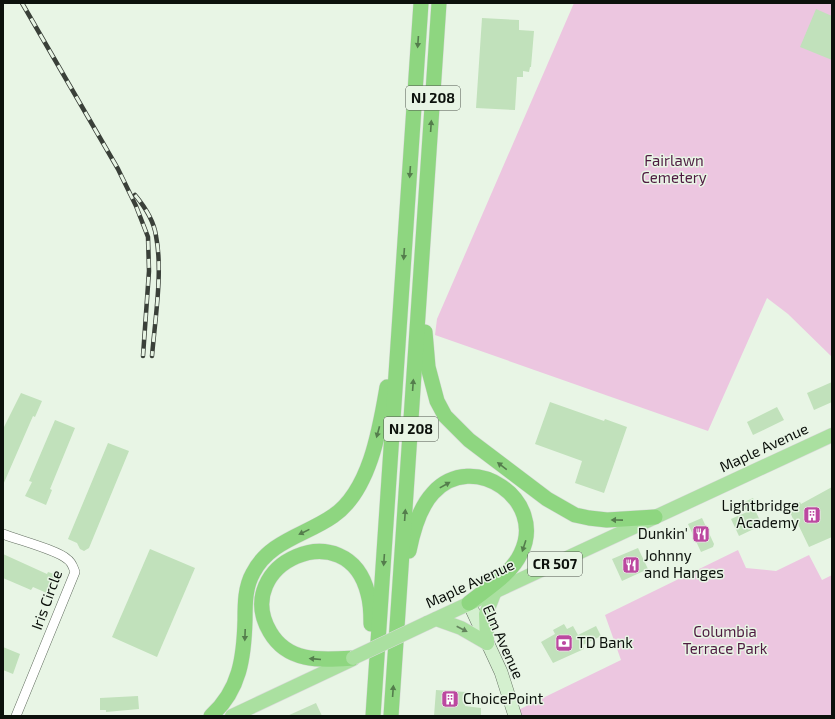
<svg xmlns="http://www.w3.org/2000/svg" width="835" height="719" viewBox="0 0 835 719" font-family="'Exo 2',sans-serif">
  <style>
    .green { fill: #ecc6e0 }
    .building { fill: #c1e1bb }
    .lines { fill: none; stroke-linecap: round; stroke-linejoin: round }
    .minor-casing { stroke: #647062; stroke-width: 10 }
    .secondary-casing { stroke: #647062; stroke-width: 14 }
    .primary-casing { stroke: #d8d9d8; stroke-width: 15 }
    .trunk-casing { stroke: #d8d9d8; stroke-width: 16 }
    .minor { stroke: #fff; stroke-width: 9 }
    .secondary { stroke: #d4f0cf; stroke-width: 13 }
    .primary { stroke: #aae0a0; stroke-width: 14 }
    .trunk { stroke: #8ed680; stroke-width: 15 }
    .rail-casing { stroke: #3a4039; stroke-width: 4.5 }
    .rail { stroke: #e8f5e5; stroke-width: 3; stroke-dasharray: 9; stroke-linecap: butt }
    .primary-bridge-casing { stroke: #d8d9d8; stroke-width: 15; stroke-linecap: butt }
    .primary-bridge { stroke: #aae0a0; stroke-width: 14 }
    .oneway { fill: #547d4c }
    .oneway2 { fill: #63835d }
    .labels { text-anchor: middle; stroke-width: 3; stroke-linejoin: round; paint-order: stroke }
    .shield { fill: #e8f5e5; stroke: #4e554d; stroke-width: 1 }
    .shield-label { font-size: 14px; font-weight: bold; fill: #0c110c }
    .park-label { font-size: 15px; fill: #4e1b41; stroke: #e8f5e5 }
    .street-label { font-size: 15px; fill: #0c110c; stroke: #e8f5e5 }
    .poi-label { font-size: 15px; fill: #0c110c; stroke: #e8f5e5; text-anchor: start }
  </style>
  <rect width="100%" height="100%" fill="#e8f5e5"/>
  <!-- green -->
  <g class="green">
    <polygon points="574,3 832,3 832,357 788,314 767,298 708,431 435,335 437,319"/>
    <polygon points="738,550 746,568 776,571 809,555 822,580 832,575 832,716 515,716 514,712 621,660 605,615"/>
  </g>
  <!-- building -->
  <g class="building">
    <polygon points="816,9 832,16 832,60 800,47"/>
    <polygon points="482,18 519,20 519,30 534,31 531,67 530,67 529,72 523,71 523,77 517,77 515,110 476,108"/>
    <polygon points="832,382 832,402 814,410 807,393"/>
    <polygon points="21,393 42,401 35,417 33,416 3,485 3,429"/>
    <polygon points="550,402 604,421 605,419 627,427 604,493 575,483 582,461 535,444"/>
    <polygon points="777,407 784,420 753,435 747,422"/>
    <polygon points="55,420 75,428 50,489 52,490 46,505 25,496 32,482 29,481"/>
    <polygon points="108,443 129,451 89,548 84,551 80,549 77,543 68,539"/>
    <polygon points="832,487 832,537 809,547 796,520 794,521 789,510 791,509 790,507 800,502 801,504"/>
    <polygon points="753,498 759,510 756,512 762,525 739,536 731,519 747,512 742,503"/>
    <polygon points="702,518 714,544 713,547 701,552 688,524"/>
    <polygon points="638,548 648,569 622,581 612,559"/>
    <polygon points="150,549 195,568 157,657 112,637"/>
    <polygon points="3,554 47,574 48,572 57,575 49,594 33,587 31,590 3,578"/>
    <polygon points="564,624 567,629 573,626 578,635 596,626 601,636 583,645 584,649 553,663 541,642 555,634 553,630"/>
    <polygon points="3,647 20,654 13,674 3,670"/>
    <polygon points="436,690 466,692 465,706 481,708 481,716 434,716"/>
    <polygon points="138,696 139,709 106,712 106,710 100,710 100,698"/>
    <polygon points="316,703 322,716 287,716"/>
  </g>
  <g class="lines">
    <defs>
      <path id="minor" d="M3 534C18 540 57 550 67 559 72 562 73 567 75 572L16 716"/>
      <polyline id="secondary" points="469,603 501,672 515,716"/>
      <g id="primary">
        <polyline points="436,619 461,628 487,643"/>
        <polyline points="427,623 832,435"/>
        <polyline points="487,643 486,614 495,591"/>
        <polyline points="232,716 353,659"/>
      </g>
      <g id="trunk">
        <polyline points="425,332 428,367 437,401 445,416 469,440 547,499 575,515 589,518 607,520 655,517"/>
        <path d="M409 551C413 531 419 508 433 493 473 449 547 500 521 553 511 575 486 589 469 603"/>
        <path d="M353 658C321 660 288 663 270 632 230 564 348 511 368 594 371 604 371 614 371 624"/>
        <path d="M211 716C240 690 244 657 245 620 245 604 245 587 253 573 269 541 306 535 333 516 370 491 380 428 387 387"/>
        <polyline points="373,716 421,3"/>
        <polyline points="391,716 439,3"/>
      </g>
    </defs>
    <!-- minor casing -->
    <use href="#minor" class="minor-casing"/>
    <!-- secondary casing -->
    <use href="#secondary" class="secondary-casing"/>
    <!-- primary casing -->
    <use href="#primary" class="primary-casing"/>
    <!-- trunk casing -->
    <use href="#trunk" class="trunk-casing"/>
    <!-- minor -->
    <use href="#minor" class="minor"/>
    <!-- secondary -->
    <use href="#secondary" class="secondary"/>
    <!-- primary -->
    <use href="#primary" class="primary"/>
    <!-- trunk -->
    <use href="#trunk" class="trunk"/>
    <defs>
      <g id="rail">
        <polyline points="22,3 118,169 136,206 148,237 149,271 143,356"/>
        <path d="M135 195C145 207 154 221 156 236 163 271 155 320 152 356"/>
      </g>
    </defs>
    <!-- rail casing -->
    <use href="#rail" class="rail-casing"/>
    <!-- rail -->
    <use href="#rail" class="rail"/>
    <defs>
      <polyline id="primary-bridge" points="353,658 427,623"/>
    </defs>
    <!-- primary-bridge casing -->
    <use href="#primary-bridge" class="primary-bridge-casing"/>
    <!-- primary-bridge -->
    <use href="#primary-bridge" class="primary-bridge"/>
  </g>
  <!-- one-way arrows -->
  <defs><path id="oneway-solid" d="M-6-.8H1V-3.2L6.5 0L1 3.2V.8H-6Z"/></defs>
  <g class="oneway">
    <use href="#oneway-solid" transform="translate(418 42) rotate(94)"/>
    <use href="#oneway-solid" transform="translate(431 126) rotate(-86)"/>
    <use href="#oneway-solid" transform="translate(410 172) rotate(94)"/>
    <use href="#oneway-solid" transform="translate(404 254) rotate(94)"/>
    <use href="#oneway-solid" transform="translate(413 385) rotate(-86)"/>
    <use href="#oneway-solid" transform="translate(378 432) rotate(105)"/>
    <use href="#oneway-solid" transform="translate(502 466) rotate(-143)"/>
    <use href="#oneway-solid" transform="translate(445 485) rotate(-29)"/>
    <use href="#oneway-solid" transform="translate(405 515) rotate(-86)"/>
    <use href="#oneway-solid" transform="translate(617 520) rotate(-179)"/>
    <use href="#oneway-solid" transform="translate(304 532) rotate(154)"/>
    <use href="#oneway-solid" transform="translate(524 546) rotate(108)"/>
    <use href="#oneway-solid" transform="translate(384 560) rotate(94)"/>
    <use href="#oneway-solid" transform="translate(245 635) rotate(92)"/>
    <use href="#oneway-solid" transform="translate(315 659) rotate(-175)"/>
    <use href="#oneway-solid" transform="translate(393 691) rotate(-86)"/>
  </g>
  <use class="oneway2" href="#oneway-solid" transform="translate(462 629) rotate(27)"/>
  <!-- icons -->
  <defs>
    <symbol id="building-square" viewBox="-11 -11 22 22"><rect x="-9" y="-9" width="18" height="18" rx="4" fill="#bc48a0" stroke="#e8f5e5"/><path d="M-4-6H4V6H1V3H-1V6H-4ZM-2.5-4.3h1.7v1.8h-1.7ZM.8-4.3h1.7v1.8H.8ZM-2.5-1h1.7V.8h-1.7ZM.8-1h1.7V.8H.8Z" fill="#fff"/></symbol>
    <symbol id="restaurant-square" viewBox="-11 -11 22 22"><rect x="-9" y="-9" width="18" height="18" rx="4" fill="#bc48a0" stroke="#e8f5e5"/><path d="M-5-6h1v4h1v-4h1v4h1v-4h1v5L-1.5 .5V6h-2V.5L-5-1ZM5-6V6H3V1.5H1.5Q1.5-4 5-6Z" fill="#fff"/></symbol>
    <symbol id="bank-square" viewBox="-11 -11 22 22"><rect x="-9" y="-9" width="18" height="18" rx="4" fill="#bc48a0" stroke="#e8f5e5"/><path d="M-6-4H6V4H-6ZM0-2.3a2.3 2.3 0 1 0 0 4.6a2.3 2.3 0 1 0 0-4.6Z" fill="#fff"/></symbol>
  </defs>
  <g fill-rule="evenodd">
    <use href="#building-square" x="802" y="505" width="20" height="20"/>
    <use href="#restaurant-square" x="691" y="524" width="20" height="20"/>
    <use href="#restaurant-square" x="621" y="555" width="20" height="20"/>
    <use href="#bank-square" x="554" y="633" width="20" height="20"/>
    <use href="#building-square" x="440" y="689" width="20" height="20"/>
  </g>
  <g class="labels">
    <!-- shield labels -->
    <g class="shield">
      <rect x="406" y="86" width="54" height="24" rx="3"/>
      <rect x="384" y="417" width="54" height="24" rx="3"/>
      <rect x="528" y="552" width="54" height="24" rx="3"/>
    </g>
    <g class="shield-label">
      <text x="433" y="103">NJ 208</text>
      <text x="411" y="434">NJ 208</text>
      <text x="555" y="569">CR 507</text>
    </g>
    <!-- park labels -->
    <g class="park-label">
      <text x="674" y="166">Fairlawn<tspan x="674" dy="17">Cemetery</tspan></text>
      <text x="725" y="637">Columbia<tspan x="725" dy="17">Terrace Park</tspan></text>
    </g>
    <!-- street labels -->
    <g class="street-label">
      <text transform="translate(764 448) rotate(-25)" y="5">Maple Avenue</text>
      <text transform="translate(470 584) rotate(-25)" y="5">Maple Avenue</text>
      <text transform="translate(47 600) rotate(-70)" y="5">Iris Circle</text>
      <text transform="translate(503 642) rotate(66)" y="5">Elm Avenue</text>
    </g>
    <!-- poi labels -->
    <g class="poi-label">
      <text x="799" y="511" text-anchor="end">Lightbridge<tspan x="799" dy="17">Academy</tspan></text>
      <text x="688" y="539" text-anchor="end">Dunkin'</text>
      <text x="644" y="561">Johnny<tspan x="644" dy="17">and Hanges</tspan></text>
      <text x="577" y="648">TD Bank</text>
      <text x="463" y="704">ChoicePoint</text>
    </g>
  </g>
  <!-- border -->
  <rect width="835" height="719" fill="none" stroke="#0c110c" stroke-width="8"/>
</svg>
